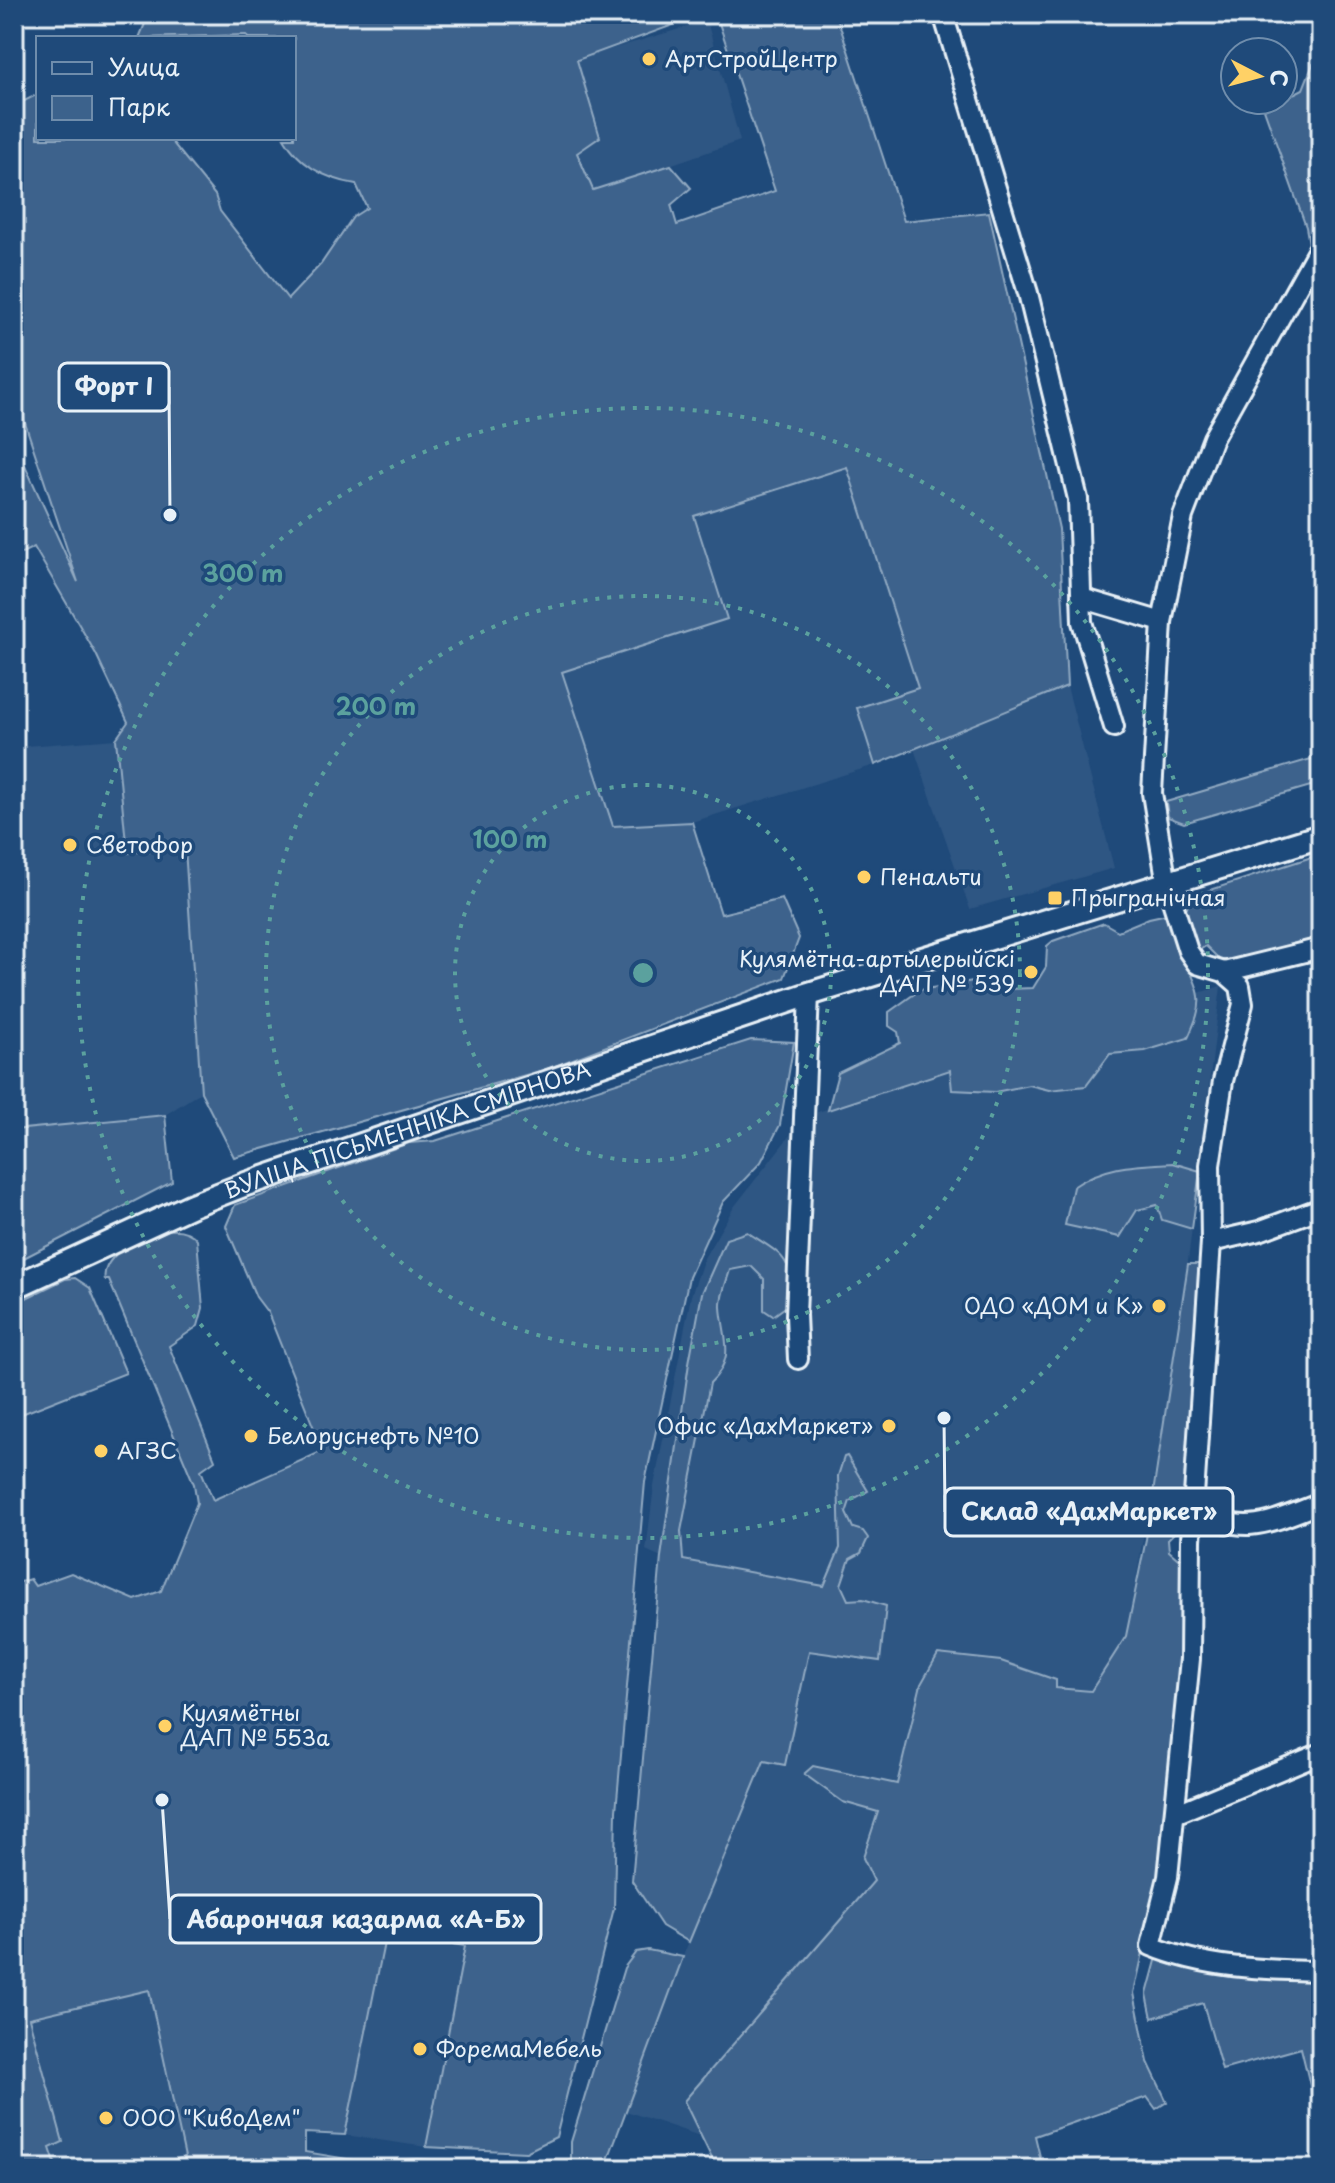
<svg xmlns="http://www.w3.org/2000/svg" width="1335" height="2183" viewBox="0 0 1335 2183" font-family="'Playpen Sans',sans-serif">
  <style>
    .built { fill: #2e5683 }
    .green { fill: #3c628c; stroke: #92aac2; stroke-width: 2 }
    .lines { fill: none; stroke-linecap: round; stroke-linejoin: round }
    .minor-casing { stroke: #e8f1f8; stroke-width: 24 }
    .major-casing { stroke: #e8f1f8; stroke-width: 28 }
    .minor { stroke: #1f4a7a; stroke-width: 18 }
    .major { stroke: #1f4a7a; stroke-width: 22 }
    .rail-casing { stroke: #e8f1f8; stroke-width: 7 }
    .rail { stroke: #1f4a7a; stroke-width: 4; stroke-dasharray: 12; stroke-linecap: butt }
    .ring { fill: none; stroke: #5ba19e; stroke-width: 4; stroke-dasharray: 4 8 }
    .poi-dot { fill: #ffd166; stroke: #1f4a7a; stroke-width: 3 }
    .labels { text-anchor: middle; stroke-width: 7; stroke-linejoin: round; paint-order: stroke }
    .poi-label { font-size: 22px; fill: #e8f1f8; stroke: #1f4a7a; text-anchor: start }
    .street-label { font-size: 22px; fill: #e8f1f8; stroke: #1f4a7a }
    .centre { fill: #5ba19e; stroke: #1f4a7a; stroke-width: 4 }
    .ring-label { font-size: 24px; text-anchor: middle; font-weight: bold; fill: #5ba19e; stroke: #1f4a7a; stroke-width: 7; stroke-linejoin: round; paint-order: stroke }
    .leader { fill: none; stroke: #e8f1f8; stroke-width: 3 }
    .callout-dot { fill: #e8f1f8; stroke: #1f4a7a; stroke-width: 3 }
    .callout { fill: #1f4a7a; stroke: #e8f1f8; stroke-width: 3 }
    .callout-label { font-size: 24px; text-anchor: middle; font-weight: bold; fill: #e8f1f8 }
  </style>
  <rect width="100%" height="100%" fill="#1f4a7a"/>
  <filter id="ink" filterUnits="userSpaceOnUse"><feTurbulence type="fractalNoise" baseFrequency=".0125" numOctaves="2"/><feDisplacementMap in="SourceGraphic" scale="16" xChannelSelector="R" yChannelSelector="G"/><feConvolveMatrix kernelMatrix="1 2 1 2 8 2 1 2 1" color-interpolation-filters="sRGB"/></filter>
  <g filter="url(#ink)">
    <!-- built -->
    <g class="built">
      <polygon points="707,21 740,141 593,191 577,153 577,59"/>
      <polygon points="848,467 918,688 857,708 875,765 692,822 613,826 562,672 726,619 694,516"/>
      <polygon points="1067,686 1114,868 970,909 914,749"/>
      <polygon points="116,739 127,853 185,847 201,1092 165,1115 14,1130 14,747"/>
      <polygon points="1221,986 1180,1328 1126,1636 1091,1691 918,1830 685,2101 703,2137 626,2111 685,1951 764,1760 785,1765 823,1586 661,1557 646,1550 654,1486 691,1296 704,1258 734,1207 805,1116"/>
      <polygon points="386,1933 465,1946 426,2147 345,2135"/>
      <polygon points="149,1990 185,2157 134,2169 57,2169 50,2148 63,2143 29,2018"/>
    </g>
    <!-- green -->
    <g class="green">
      <path d="M149 14H685L687 20 577 60 600 137 577 153 593 190 671 165 691 188 671 205 677 225 775 191 716 14H836L904 221 989 212 1059 529 1067 686 875 765 857 708 918 688 847 467 694 516 727 619 562 672 613 826 692 822 721 914 782 899 799 938 784 978 547 1069 234 1157 201 1092 185 848 127 853 116 739 128 722 96 654 34 547 14 557V441L78 582 14 390V106L38 94V138H169L215 195 220 211 288 299 321 264 353 217 367 208 356 184C325 179 300 166 284 138H294V38H248L246 35 139 38Z"/>
      <polygon points="1313,64 1321,67 1321,312 1306,227 1264,109 1303,89"/>
      <polygon points="1321,756 1321,783 1184,823 1168,817 1166,802"/>
      <path d="M1321 854V940L1240 960H1220L1206 946 1185 959C1202 997 1205 1000 1188 1038L1145 1051 1110 1054 1086 1086 1049 1090 1029 1085 995 1092 952 1090 950 1070 828 1110 838 1073 900 1043 898 1032 889 1026V1012L920 990 979 980 1007 989 1033 988 1046 967 1047 946 1053 941 1104 923 1118 931 1149 918 1185 910 1195 895Z"/>
      <path d="M751 1040 794 1042 780 1125 761 1162 723 1202 689 1277 645 1482 616 1811 614 1908 556 2137 526 2152 426 2147 465 1946 386 1933 345 2135 305 2133V2152L371 2163 417 2159 553 2168 571 2159V2142L624 1968 636 1952 648 1950 683 1957 607 2162 609 2169H134L185 2157 149 1990 29 2018 63 2142 50 2148 57 2169H14V1584L30 1579 35 1586 71 1573 135 1600 161 1591 197 1503 194 1484 109 1280H105C98 1250 176 1211 197 1240L203 1308 198 1326 169 1346 215 1460 201 1470 213 1500 323 1451 268 1313 256 1297 226 1226 235 1205 409 1143 435 1141Z"/>
      <polygon points="165,1115 172,1182 14,1263 14,1130"/>
      <path d="M1173 1163 1200 1171 1192 1229 1162 1220 1157 1205 1137 1210 1120 1237 1065 1225 1073 1187C1104 1165 1136 1165 1173 1163Z"/>
      <path d="M747 1232C785 1257 794 1257 788 1305L773 1316 764 1310V1279L751 1266 730 1270C727 1281 720 1296 721 1307 723 1338 737 1357 710 1383L681 1531 683 1560 824 1586 840 1548 838 1476 844 1457 847 1456 868 1491 850 1501 846 1513 853 1528 863 1531 868 1538 861 1553 850 1559 841 1585 848 1600 863 1599 886 1606 880 1661 809 1651 785 1765 764 1761 689 1942 662 1926 632 1881 661 1557 689 1363 702 1293 726 1239Z"/>
      <polygon points="1188,1264 1202,1264 1183,1524 1168,1539 1169,1551 1185,1565 1178,1700 1160,1876 1134,1993 1148,2062 1167,2102 1156,2109 1147,2097 1035,2136 1043,2169 717,2169 684,2101 874,1881 863,1858 878,1812 843,1802 804,1774 813,1766 897,1784 921,1684 938,1654 1001,1661 1056,1680 1056,1688 1091,1691 1126,1636 1146,1539"/>
      <polygon points="75,1278 90,1288 126,1373 14,1417 14,1304 65,1279"/>
      <polygon points="1157,1957 1188,1968 1321,1974 1321,2131 1301,2048 1222,2070 1203,2003 1152,2018 1147,1994"/>
    </g>
    <g class="lines">
      <defs>
        <g id="minor">
          <polyline points="943,14 1028,293 1078,499 1082,622 1114,727"/>
          <path d="M1321 244 1213 438 1183 516 1162 622 1152 793 1167 885 1188 951 1197 964 1224 972 1240 986 1243 1004 1223 1081 1210 1165 1211 1242 1191 1540 1190 1659 1168 1877 1151 1946C1204 1968 1263 1970 1321 1971"/>
          <polyline points="1081,598 1162,622"/>
          <polyline points="1224,972 1321,948"/>
          <polyline points="1211,1242 1259,1231 1321,1208"/>
          <polyline points="798,1359 796,1315 809,994"/>
          <path d="M1194 1512C1250 1536 1267 1523 1321 1503"/>
          <polyline points="1175,1814 1321,1753"/>
        </g>
        <g id="major">
          <path id="s1" d="M14 1287 192 1205 246 1184 809 994 1321 836"/>
        </g>
      </defs>
      <!-- minor casing -->
      <use href="#minor" class="minor-casing"/>
      <!-- major casing -->
      <use href="#major" class="major-casing"/>
      <!-- minor -->
      <use href="#minor" class="minor"/>
      <!-- major -->
      <use href="#major" class="major"/>
      <defs>
        <polyline id="rail" points="1319,2169 1321,2168"/>
      </defs>
      <!-- rail casing -->
      <use href="#rail" class="rail-casing"/>
      <!-- rail -->
      <use href="#rail" class="rail"/>
    </g>
  </g>
  <!-- distance rings -->
  <g class="ring">
    <circle cx="643" cy="973" r="188"/>
    <circle cx="643" cy="973" r="377"/>
    <circle cx="643" cy="973" r="565"/>
  </g>
  <!-- markers -->
  <g class="poi-dot">
    <circle cx="649" cy="59" r="8"/>
    <circle cx="70" cy="845" r="8"/>
    <circle cx="864" cy="877" r="8"/>
    <rect x="1047" y="890" width="16" height="16" rx="4"/>
    <circle cx="1031" cy="972" r="8"/>
    <circle cx="1159" cy="1306" r="8"/>
    <circle cx="889" cy="1426" r="8"/>
    <circle cx="251" cy="1436" r="8"/>
    <circle cx="101" cy="1451" r="8"/>
    <circle cx="165" cy="1726" r="8"/>
    <circle cx="420" cy="2049" r="8"/>
    <circle cx="106" cy="2118" r="8"/>
  </g>
  <g class="labels">
    <!-- poi labels -->
    <g class="poi-label">
      <text x="665" y="67">АртСтройЦентр</text>
      <text x="86" y="853">Светофор</text>
      <text x="880" y="885">Пенальти</text>
      <text x="1071" y="906">Прыгранічная</text>
      <text x="1015" y="967" text-anchor="end">Кулямётна-артылерыйскі<tspan x="1015" dy="25">ДАП № 539</tspan></text>
      <text x="1143" y="1314" text-anchor="end">ОДО «ДОМ и К»</text>
      <text x="873" y="1434" text-anchor="end">Офис «ДахМаркет»</text>
      <text x="267" y="1444">Белоруснефть №10</text>
      <text x="117" y="1459">АГЗС</text>
      <text x="181" y="1721">Кулямётны<tspan x="181" dy="25">ДАП № 553а</tspan></text>
      <text x="436" y="2057">ФоремаМебель</text>
      <text x="122" y="2126">ООО "КивоДем"</text>
    </g>
    <!-- street labels -->
    <g class="street-label">
      <text dy="8" stroke="none"><textPath href="#s1" startOffset="424">ВУЛІЦА ПІСЬМЕННІКА СМІРНОВА</textPath></text>
    </g>
  </g>
  <circle cx="643" cy="973" r="12" class="centre"/>
  <g class="ring-label">
    <text x="243" y="582">300 m</text>
    <text x="376" y="715">200 m</text>
    <text x="510" y="848">100 m</text>
  </g>
  <!-- callouts -->
  <path class="leader" d="M170 515L169 387M944 1418L945 1512M162 1800L170 1919"/>
  <g class="callout-dot">
    <circle cx="170" cy="515" r="8"/>
    <circle cx="944" cy="1418" r="8"/>
    <circle cx="162" cy="1800" r="8"/>
  </g>
  <g class="callout">
    <rect x="59" y="363" width="110" height="48" rx="8"/>
    <rect x="945" y="1488" width="288" height="48" rx="8"/>
    <rect x="170" y="1895" width="371" height="48" rx="8"/>
  </g>
  <g class="callout-label">
    <text x="114" y="395">Форт I</text>
    <text x="1089" y="1520">Склад «ДахМаркет»</text>
    <text x="356" y="1928">Абарончая казарма «А-Б»</text>
  </g>
  <!-- margin -->
  <rect width="1335" height="2183" fill="none" stroke="#1f4a7a" stroke-width="48"/>
  <rect x="24" y="24" width="1287" height="2135" fill="none" stroke="#e8f1f8" stroke-width="3" filter="url(#ink)"/>
  <!-- legend -->
  <rect x="36" y="36" width="260" height="104" fill="#1f4a7a" stroke="#6f8dac" stroke-width="2"/>
  <rect x="52" y="62" width="40" height="12" fill="#1f4a7a" stroke="#6f8dac" stroke-width="2"/>
  <text x="108" y="76" font-size="24" fill="#e8f1f8">Улица</text>
  <rect x="52" y="96" width="40" height="24" fill="#3c628c" stroke="#6f8dac" stroke-width="2"/>
  <text x="108" y="116" font-size="24" fill="#e8f1f8">Парк</text>
  <!-- north arrow -->
  <g transform="translate(1259 76) rotate(96)"><circle r="38" fill="#1f4a7a" stroke="#6f8dac" stroke-width="2"/>
  <path d="M0-6L14 30L0 20L-14 30Z" fill="#ffd166"/>
  <text y="-12" font-size="22" font-weight="bold" text-anchor="middle" fill="#e8f1f8">С</text>
  </g>
</svg>
